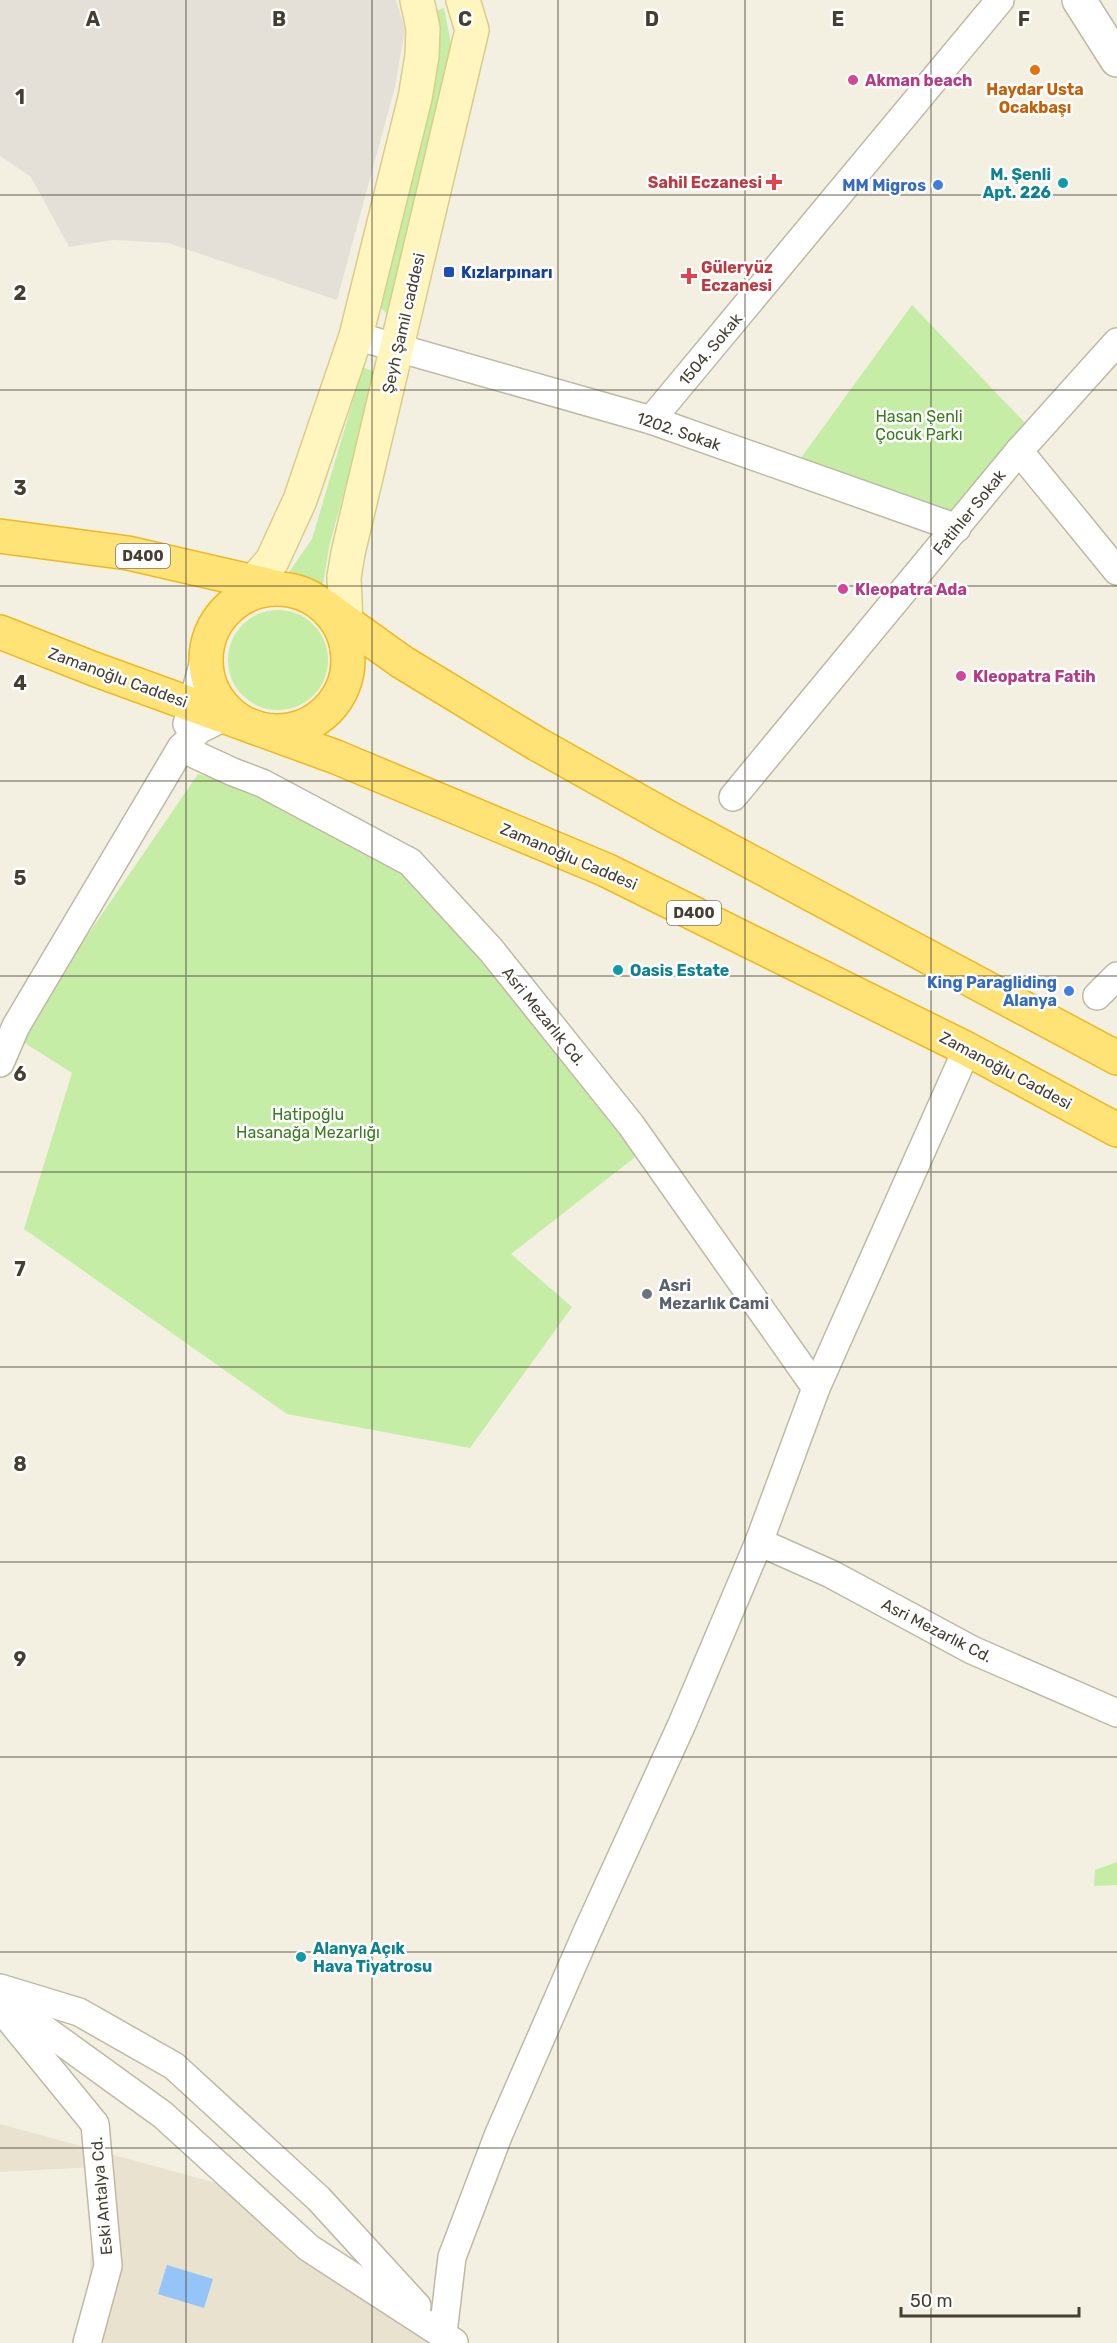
<svg xmlns="http://www.w3.org/2000/svg" width="1117" height="2343" viewBox="0 0 1117 2343" font-family="Rubik,sans-serif">
  <style>
    .residential { fill: #e8e2cf }
    .industrial { fill: #e4e0d7 }
    .green { fill: #c5eda5 }
    .water { fill: #95c5f8 }
    .lines { fill: none; stroke-linecap: round; stroke-linejoin: round }
    .minor-casing { stroke: #bfb9a4; stroke-width: 30 }
    .tertiary-casing { stroke: #bfb9a4; stroke-width: 36 }
    .secondary-casing { stroke: #d8cd8b; stroke-width: 36 }
    .trunk-casing { stroke: #efb820; stroke-width: 36 }
    .minor { stroke: #fff; stroke-width: 27 }
    .tertiary { stroke: #fff; stroke-width: 33 }
    .secondary { stroke: #fff6bf; stroke-width: 33 }
    .trunk { stroke: #ffe377; stroke-width: 33 }
    .grid { fill: none; stroke: #453f32; stroke-width: 1.5; stroke-opacity: 0.55 }
    .food-dot { fill: #e8710a; stroke: #fff; stroke-width: 2 }
    .hotel-dot { fill: #d1479c; stroke: #fff; stroke-width: 2 }
    .health-dot { fill: #e0444e; stroke: #fff; stroke-width: 2 }
    .culture-dot { fill: #0f9aa8; stroke: #fff; stroke-width: 2 }
    .shop-dot { fill: #3f7fe0; stroke: #fff; stroke-width: 2 }
    .transit-dot { fill: #1a4fb4; stroke: #fff; stroke-width: 2 }
    .worship-dot { fill: #6b7280; stroke: #fff; stroke-width: 2 }
    .labels { text-anchor: middle; stroke-width: 5; stroke-linejoin: round; paint-order: stroke }
    .shield { fill: #fff; stroke: #7d7970; stroke-width: 1.5 }
    .shield-label { font-size: 15px; font-weight: bold; fill: #453f32 }
    .hotel-label { font-size: 16px; font-weight: bold; fill: #b23c85; stroke: #fff; text-anchor: start }
    .food-label { font-size: 16px; font-weight: bold; fill: #c56008; stroke: #fff }
    .culture-label { font-size: 16px; font-weight: bold; fill: #0d838f; stroke: #fff; text-anchor: start }
    .health-label { font-size: 16px; font-weight: bold; fill: #be3a42; stroke: #fff; text-anchor: end }
    .shop-label { font-size: 16px; font-weight: bold; fill: #366cbe; stroke: #fff; text-anchor: end }
    .transit-label { font-size: 16px; font-weight: bold; fill: #164399; stroke: #fff; text-anchor: start }
    .street-label { font-size: 16px; fill: #453f32; stroke: #fff }
    .park-label { font-size: 16px; fill: #397c1f; stroke: #fff }
    .worship-label { font-size: 16px; font-weight: bold; fill: #5b616d; stroke: #fff; text-anchor: start }
    .grid-label { font-size: 20px; text-anchor: middle; font-weight: bold; fill: #453f32; stroke: #fff; stroke-width: 5; stroke-linejoin: round; paint-order: stroke }
  </style>
  <rect width="100%" height="100%" fill="#f3f0e1"/>
  <!-- residential -->
  <polygon class="residential" points="0,2124 253,2193 442,2343 86,2343 95,2167 0,2172"/>
  <!-- industrial -->
  <polygon class="industrial" points="0,0 396,0 405,29 395,87 337,300 168,243 113,240 69,247 31,177 0,156"/>
  <!-- green -->
  <g class="green">
    <polygon points="444,8 451,44 449,81 389,316 378,305 433,12"/>
    <polygon points="912,305 1030,428 954,519 798,462"/>
    <polygon points="363,367 376,373 329,547 322,591 289,572 312,539"/>
    <circle cx="278" cy="660" r="50"/>
    <polygon points="198,774 238,784 389,860 434,900 639,1154 511,1254 572,1307 470,1448 287,1414 24,1229 72,1073 17,1038"/>
    <polygon points="1117,1862 1117,1885 1094,1886 1095,1870"/>
  </g>
  <!-- water -->
  <polygon class="water" points="167,2265 213,2279 204,2308 158,2294"/>
  <g class="lines">
    <defs>
      <g id="minor">
        <polyline points="356,336 651,420 957,528"/>
        <polyline points="651,420 1000,0"/>
        <polyline points="1019,451 1117,571"/>
        <polyline points="187,724 205,657"/>
        <polyline points="181,748 233,772 262,783 410,862 491,950 631,1125 816,1388"/>
        <polyline points="733,797 1019,451 1117,342"/>
        <polyline points="1097,996 1117,976"/>
        <polyline points="0,1063 16,1026 181,748 200,729 225,717"/>
        <polyline points="759,1542 831,1574 972,1650 1117,1713"/>
        <polyline points="0,1988 79,2012 174,2066 319,2199 417,2306"/>
        <polyline points="0,1997 163,2115 309,2248 454,2342"/>
        <polyline points="1,2009 95,2124 108,2266 87,2343"/>
        <polyline points="443,2333 452,2257 498,2136 587,1932 682,1724 759,1542 816,1388 967,1049"/>
      </g>
      <polyline id="tertiary" points="1079,0 1117,60"/>
      <g id="secondary">
        <polyline points="238,599 272,561 300,500 356,336 415,98 422,56 423,28 417,0"/>
        <polyline points="347,649 344,577 348,553 472,30 463,0"/>
      </g>
      <g id="trunk">
        <polyline points="0,536 128,553 276,587"/>
        <circle cx="277" cy="660" r="71"/>
        <polyline points="325,607 402,662 537,744 669,818 1117,1058"/>
        <polyline points="0,632 94,669 336,757 606,870 967,1049 1117,1130"/>
      </g>
    </defs>
    <!-- minor casing -->
    <use href="#minor" class="minor-casing"/>
    <!-- tertiary casing -->
    <use href="#tertiary" class="tertiary-casing"/>
    <!-- secondary casing -->
    <use href="#secondary" class="secondary-casing"/>
    <!-- trunk casing -->
    <use href="#trunk" class="trunk-casing"/>
    <!-- minor -->
    <use href="#minor" class="minor"/>
    <!-- tertiary -->
    <use href="#tertiary" class="tertiary"/>
    <!-- secondary -->
    <use href="#secondary" class="secondary"/>
    <!-- trunk -->
    <use href="#trunk" class="trunk"/>
  </g>
  <!-- grid -->
  <path class="grid" d="M186 0V2343M372 0V2343M558 0V2343M745 0V2343M931 0V2343M0 195H1117M0 390H1117M0 586H1117M0 781H1117M0 976H1117M0 1172H1117M0 1367H1117M0 1562H1117M0 1757H1117M0 1952H1117M0 2148H1117"/>
  <!-- markers -->
  <circle class="food-dot" cx="1035" cy="70" r="6"/>
  <g class="hotel-dot">
    <circle cx="853" cy="80" r="6"/>
    <circle cx="843" cy="589" r="6"/>
    <circle cx="961" cy="676" r="6"/>
  </g>
  <g class="health-dot">
    <path d="M771 173h6v6h6v6h-6v6h-6v-6h-6v-6h6z"/>
    <path d="M686 267h6v6h6v6h-6v6h-6v-6h-6v-6h6z"/>
  </g>
  <g class="culture-dot">
    <circle cx="1063" cy="183" r="6"/>
    <circle cx="618" cy="970" r="6"/>
    <circle cx="301" cy="1957" r="6"/>
  </g>
  <g class="shop-dot">
    <circle cx="938" cy="185" r="6"/>
    <circle cx="1069" cy="991" r="6"/>
  </g>
  <rect class="transit-dot" x="443" y="266" width="12" height="12" rx="3"/>
  <circle class="worship-dot" cx="647" cy="1294" r="6"/>
  <g class="labels">
    <!-- shield labels -->
    <g class="shield">
      <rect x="116" y="544" width="54" height="24" rx="4.5"/>
      <rect x="667" y="901" width="54" height="24" rx="4.5"/>
    </g>
    <g class="shield-label">
      <text x="143" y="561">D400</text>
      <text x="694" y="918">D400</text>
    </g>
    <!-- hotel labels -->
    <g class="hotel-label">
      <text x="865" y="86">Akman beach</text>
      <text x="855" y="595">Kleopatra Ada</text>
      <text x="973" y="682">Kleopatra Fatih</text>
    </g>
    <!-- food labels -->
    <g class="food-label">
      <text x="1035" y="95">Haydar Usta<tspan x="1035" dy="18">Ocakbaşı</tspan></text>
    </g>
    <!-- culture labels -->
    <g class="culture-label">
      <text x="1051" y="180" text-anchor="end">M. Şenli<tspan x="1051" dy="18">Apt. 226</tspan></text>
      <text x="630" y="976">Oasis Estate</text>
      <text x="313" y="1954">Alanya Açık<tspan x="313" dy="18">Hava Tiyatrosu</tspan></text>
    </g>
    <!-- health labels -->
    <g class="health-label">
      <text x="762" y="188">Sahil Eczanesi</text>
      <text x="701" y="273" text-anchor="start">Güleryüz<tspan x="701" dy="18">Eczanesi</tspan></text>
    </g>
    <!-- shop labels -->
    <g class="shop-label">
      <text x="926" y="191">MM Migros</text>
      <text x="1057" y="988">King Paragliding<tspan x="1057" dy="18">Alanya</tspan></text>
    </g>
    <!-- transit labels -->
    <g class="transit-label">
      <text x="461" y="278">Kızlarpınarı</text>
    </g>
    <!-- street labels -->
    <g class="street-label">
      <text transform="translate(403 323) rotate(-77)" y="6">Şeyh Şamil caddesi</text>
      <text transform="translate(710 349) rotate(-50)" y="6">1504. Sokak</text>
      <text transform="translate(679 431) rotate(19)" y="6">1202. Sokak</text>
      <text transform="translate(969 512) rotate(-51)" y="6">Fatihler Sokak</text>
      <text transform="translate(118 677) rotate(20)" y="6">Zamanoğlu Caddesi</text>
      <text transform="translate(569 856) rotate(23)" y="6">Zamanoğlu Caddesi</text>
      <text transform="translate(544 1016) rotate(51)" y="6">Asri Mezarlık Cd.</text>
      <text transform="translate(1006 1070) rotate(28)" y="6">Zamanoğlu Caddesi</text>
      <text transform="translate(937 1630) rotate(27)" y="6">Asri Mezarlık Cd.</text>
      <text transform="translate(101 2196) rotate(-95)" y="6">Eski Antalya Cd.</text>
    </g>
    <!-- park labels -->
    <g class="park-label">
      <text x="919" y="422">Hasan Şenli<tspan x="919" dy="18">Çocuk Parkı</tspan></text>
      <text x="308" y="1120">Hatipoğlu<tspan x="308" dy="18">Hasanağa Mezarlığı</tspan></text>
    </g>
    <!-- worship labels -->
    <g class="worship-label">
      <text x="659" y="1291">Asri<tspan x="659" dy="18">Mezarlık Cami</tspan></text>
    </g>
  </g>
  <g class="grid-label">
    <text x="93" y="26">A</text>
    <text x="279" y="26">B</text>
    <text x="465" y="26">C</text>
    <text x="652" y="26">D</text>
    <text x="838" y="26">E</text>
    <text x="1024" y="26">F</text>
    <text x="20" y="104">1</text>
    <text x="20" y="300">2</text>
    <text x="20" y="495">3</text>
    <text x="20" y="690">4</text>
    <text x="20" y="885">5</text>
    <text x="20" y="1081">6</text>
    <text x="20" y="1276">7</text>
    <text x="20" y="1471">8</text>
    <text x="20" y="1666">9</text>
  </g>
  <!-- scale -->
  <path d="M901 2307v9h178v-9" fill="none" stroke="#453f32" stroke-width="3"/>
  <text x="910" y="2307" font-size="18" fill="#453f32" stroke="#ffffff" stroke-width="4.5" paint-order="stroke">50 m</text>
</svg>
